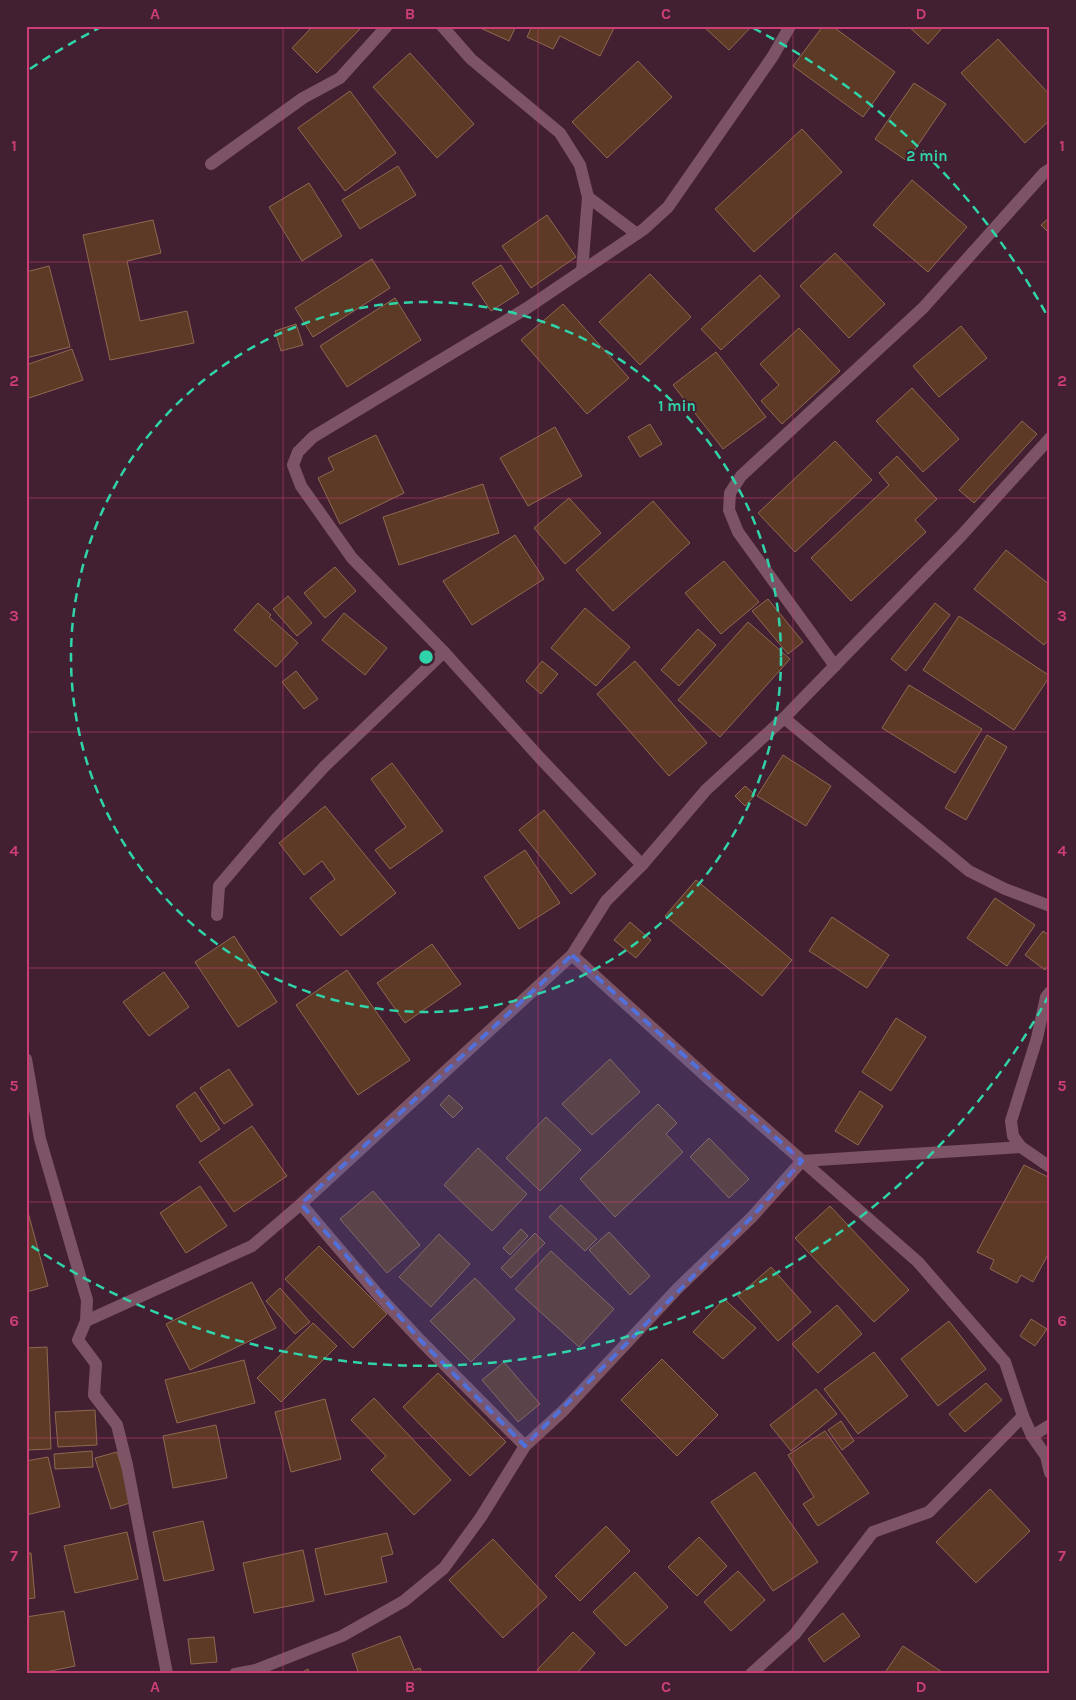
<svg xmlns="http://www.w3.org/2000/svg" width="1076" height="1700" viewBox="0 0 1076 1700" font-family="Karla,sans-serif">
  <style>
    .building { fill: #5d3a26; stroke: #8e6852 }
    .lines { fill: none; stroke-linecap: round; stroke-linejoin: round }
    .minor { stroke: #7c5466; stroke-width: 12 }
    .marked { fill: #5270da; fill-opacity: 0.2; stroke: #5270da; stroke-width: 4; stroke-dasharray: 10 6; stroke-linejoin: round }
    .grid { fill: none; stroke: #cb3e76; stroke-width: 1; stroke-opacity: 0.55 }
    .ring { fill: none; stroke: #30d4aa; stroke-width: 2.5; stroke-dasharray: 9 6 }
    .centre { fill: #30d4aa; stroke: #432031; stroke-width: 2.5 }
    .ring-label { font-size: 15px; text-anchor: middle; font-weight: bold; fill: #30d4aa; stroke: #432031; stroke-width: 4; stroke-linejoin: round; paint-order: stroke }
    .neatline { fill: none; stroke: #cb3e76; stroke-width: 2 }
    .grid-label { font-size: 16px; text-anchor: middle; font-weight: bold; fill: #cb3e76 }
  </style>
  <rect width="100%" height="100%" fill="#432031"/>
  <!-- building -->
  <g class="building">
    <polygon points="313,26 357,26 360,29 317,73 292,48"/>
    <polygon points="476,26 516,26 509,41"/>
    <polygon points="532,26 615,26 600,56 560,36 553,49 527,37"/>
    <polygon points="703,26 752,26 729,50"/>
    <polygon points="823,26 832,26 895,72 863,117 793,66"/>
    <polygon points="908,26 944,26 928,44"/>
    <polygon points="998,39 1050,95 1050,120 1025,143 961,73"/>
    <polygon points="410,53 474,124 437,158 373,87"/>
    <polygon points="638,61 672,97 607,158 572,122"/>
    <polygon points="914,83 946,104 907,161 875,139"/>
    <polygon points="350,91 396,153 345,191 298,128"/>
    <polygon points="802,129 842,172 754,252 715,209"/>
    <polygon points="398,166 416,195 360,229 342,200"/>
    <polygon points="912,180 967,227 928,272 873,225"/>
    <polygon points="309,183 342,236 302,261 269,207"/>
    <polygon points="547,215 576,257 531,288 502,246"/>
    <polygon points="1050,217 1050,234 1041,225"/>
    <polygon points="153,220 161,253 127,261 140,321 187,311 194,343 110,360 83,235"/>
    <polygon points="835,253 885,304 849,338 800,286"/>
    <polygon points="372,259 390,288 313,337 295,308"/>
    <polygon points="501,265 519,293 491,311 472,283"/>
    <polygon points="49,266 70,347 26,358 26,272"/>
    <polygon points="650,274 691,317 640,365 599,322"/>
    <polygon points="760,275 780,296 721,350 701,329"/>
    <polygon points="395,298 421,340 347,387 320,346"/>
    <polygon points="563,304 629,378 587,414 521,340"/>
    <polygon points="296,324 303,345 281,351 275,331"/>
    <polygon points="961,326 987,358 939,397 913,366"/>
    <polygon points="799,328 840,371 782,424 761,401 779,385 760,364"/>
    <polygon points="72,349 83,380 26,399 26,365"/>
    <polygon points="716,352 766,417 723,449 673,385"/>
    <polygon points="912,388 959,439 923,472 876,421"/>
    <polygon points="1022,421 1037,434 974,503 959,490"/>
    <polygon points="650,424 662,444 640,457 628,437"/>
    <polygon points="555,427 582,476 528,506 500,458"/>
    <polygon points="376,435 404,493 340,524 318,478 334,470 328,458"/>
    <polygon points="835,441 872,480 795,552 758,513"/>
    <polygon points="897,456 937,499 915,520 926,532 851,601 811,558 889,485 879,473"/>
    <polygon points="483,484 499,533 399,565 383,517"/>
    <polygon points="569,498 601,533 565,564 534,528"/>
    <polygon points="653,501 690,543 613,611 576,570"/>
    <polygon points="515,535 544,579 472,625 443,581"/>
    <polygon points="1006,550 1050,585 1050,638 1044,645 974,589"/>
    <polygon points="724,561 759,602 721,634 685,593"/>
    <polygon points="335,567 356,591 325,618 304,593"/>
    <polygon points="288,596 312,623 297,636 273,609"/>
    <polygon points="768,599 803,642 788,654 752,611"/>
    <polygon points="258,603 271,615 269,617 298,643 276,667 234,630"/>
    <polygon points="935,603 950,615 906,671 891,659"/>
    <polygon points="585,608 630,647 596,686 551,648"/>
    <polygon points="344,613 387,648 365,675 322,640"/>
    <polygon points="959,616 1050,676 1014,730 923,670"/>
    <polygon points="748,622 790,659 720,737 678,700"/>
    <polygon points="698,629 716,645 679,686 661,670"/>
    <polygon points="542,661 558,674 541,694 526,681"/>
    <polygon points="635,661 707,743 669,776 597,694"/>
    <polygon points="296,671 318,699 304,709 282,682"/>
    <polygon points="909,685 982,729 955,773 882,728"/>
    <polygon points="987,735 1007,747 966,820 945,808"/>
    <polygon points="783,755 831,786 806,826 757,796"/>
    <polygon points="392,763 443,831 390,869 375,850 406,827 371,779"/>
    <polygon points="745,786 755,795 745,806 735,796"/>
    <polygon points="325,806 396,893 341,936 310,898 335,879 322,861 304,875 279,843"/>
    <polygon points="544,810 596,874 571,894 519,830"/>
    <polygon points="525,850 560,903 519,929 484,877"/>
    <polygon points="696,880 792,960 762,996 665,916"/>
    <polygon points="995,898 1035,925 1007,966 967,938"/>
    <polygon points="832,917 889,955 867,988 809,951"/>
    <polygon points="630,922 651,940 636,958 614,940"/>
    <polygon points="1043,931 1050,936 1050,964 1045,970 1025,955"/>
    <polygon points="234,936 277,1002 238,1027 195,962"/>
    <polygon points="432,944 461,984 405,1023 377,983"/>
    <polygon points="347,970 410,1060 358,1095 296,1005"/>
    <polygon points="164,972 189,1007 149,1036 123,1002"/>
    <polygon points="896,1018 926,1037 891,1091 862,1072"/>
    <polygon points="610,1059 640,1092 592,1135 562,1104"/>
    <polygon points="229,1069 253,1105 224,1124 200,1088"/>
    <polygon points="860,1091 883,1106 858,1145 835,1131"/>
    <polygon points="195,1092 220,1129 201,1142 176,1106"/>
    <polygon points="449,1095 463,1108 453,1118 440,1105"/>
    <polygon points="658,1104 677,1123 666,1134 683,1152 615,1217 580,1179"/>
    <polygon points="546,1117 581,1150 540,1191 506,1158"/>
    <polygon points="252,1126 287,1176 234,1212 199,1162"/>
    <polygon points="709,1138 749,1179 729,1198 690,1157"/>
    <polygon points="478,1148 527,1194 492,1231 444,1185"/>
    <polygon points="1024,1165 1050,1178 1050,1251 1033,1282 1021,1275 1017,1283 990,1269 994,1260 977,1252"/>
    <polygon points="200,1186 227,1226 186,1253 160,1213"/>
    <polygon points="373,1191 420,1245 387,1273 340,1219"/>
    <polygon points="26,1205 48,1286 26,1292"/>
    <polygon points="561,1205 597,1239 585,1251 549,1217"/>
    <polygon points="830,1206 909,1290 874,1322 795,1238"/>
    <polygon points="521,1229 528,1236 510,1255 503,1248"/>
    <polygon points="609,1232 650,1276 630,1295 589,1250"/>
    <polygon points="535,1233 545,1243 511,1278 501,1268"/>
    <polygon points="439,1234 470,1264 431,1307 399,1277"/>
    <polygon points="319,1246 387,1314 353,1348 285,1279"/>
    <polygon points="551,1251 614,1309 579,1347 515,1289"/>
    <polygon points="771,1267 811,1312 778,1341 738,1296"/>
    <polygon points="475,1278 515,1319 471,1362 430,1321"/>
    <polygon points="252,1282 276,1328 190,1370 166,1324"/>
    <polygon points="280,1288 310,1322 295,1334 266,1301"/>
    <polygon points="724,1299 756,1328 723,1359 693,1332"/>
    <polygon points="837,1305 862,1334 818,1373 792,1344"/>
    <polygon points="1031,1319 1047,1329 1035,1346 1020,1336"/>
    <polygon points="949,1321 986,1369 938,1406 901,1359"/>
    <polygon points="313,1323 337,1346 281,1402 257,1378"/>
    <polygon points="47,1347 51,1449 26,1450 26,1348"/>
    <polygon points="874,1352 908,1396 858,1434 824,1389"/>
    <polygon points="662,1359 718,1415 677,1456 621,1400"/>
    <polygon points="244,1360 255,1403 177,1423 165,1380"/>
    <polygon points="504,1362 540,1404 518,1422 482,1380"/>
    <polygon points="438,1373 506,1442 470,1476 403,1407"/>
    <polygon points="986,1383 1002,1400 965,1432 949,1414"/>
    <polygon points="816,1389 837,1414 791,1451 770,1425"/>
    <polygon points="374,1398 451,1480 414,1515 371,1470 386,1456 351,1420"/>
    <polygon points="325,1399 341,1459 291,1472 275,1412"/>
    <polygon points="95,1410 97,1445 58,1447 55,1412"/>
    <polygon points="841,1421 854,1441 842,1450 828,1430"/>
    <polygon points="216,1425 227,1478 173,1488 163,1436"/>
    <polygon points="825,1431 869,1493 818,1526 803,1504 814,1497 788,1455"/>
    <polygon points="92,1451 93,1467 55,1469 54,1454"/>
    <polygon points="117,1452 133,1502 111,1509 95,1458"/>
    <polygon points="48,1457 60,1507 26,1515 26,1461"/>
    <polygon points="755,1472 818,1562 773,1591 711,1502"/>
    <polygon points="990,1489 1030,1531 976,1583 936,1542"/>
    <polygon points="203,1521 214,1570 164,1581 153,1532"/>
    <polygon points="606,1526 630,1551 580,1601 555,1576"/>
    <polygon points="127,1532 138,1579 75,1593 64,1546"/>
    <polygon points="387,1533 393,1554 381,1557 387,1582 325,1595 315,1549"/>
    <polygon points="699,1537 727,1566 697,1596 668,1567"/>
    <polygon points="493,1539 547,1597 503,1638 449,1580"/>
    <polygon points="303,1550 314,1601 254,1613 243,1563"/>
    <polygon points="26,1553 31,1553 35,1598 26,1599"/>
    <polygon points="738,1571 765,1600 731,1631 704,1602"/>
    <polygon points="635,1572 668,1607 626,1646 593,1612"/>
    <polygon points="64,1611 75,1666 36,1674 26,1674 26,1617"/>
    <polygon points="843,1613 860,1636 824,1662 808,1639"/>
    <polygon points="573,1632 595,1653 576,1674 541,1674 537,1670"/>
    <polygon points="400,1636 414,1670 420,1668 422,1674 359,1674 352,1654"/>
    <polygon points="214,1637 217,1662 191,1664 188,1639"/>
    <polygon points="903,1646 945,1674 884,1674"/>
    <polygon points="308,1669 310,1674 299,1674"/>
  </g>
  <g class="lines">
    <!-- minor -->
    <g class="minor">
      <polyline points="442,26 471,59 560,133 580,165 588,197 582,271"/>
      <polyline points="211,164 303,98 340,78 387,26"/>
      <polyline points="588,197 637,234"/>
      <polyline points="835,666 738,532 729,510 730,493 741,476 923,308 1044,173 1050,169"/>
      <polyline points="784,718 969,871 1005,889 1050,906"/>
      <polyline points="642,865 540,758 444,652 352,558 301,486 293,465 298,452 313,437 527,308 644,229 668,207 773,56 790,26"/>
      <polyline points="217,915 219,886 277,818 325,766 444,652"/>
      <polyline points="572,955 711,1081 918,1262 1005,1362 1023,1416 1032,1436 1046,1456 1050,1473"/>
      <polyline points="1050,992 1046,997 1037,1038 1011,1121 1013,1136 1021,1147 1050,1167"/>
      <polyline points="26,1059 40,1139 87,1300 86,1321 78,1340 96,1364 94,1395 117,1425 127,1465 167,1674"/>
      <polyline points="301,1204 380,1297 421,1341 525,1446"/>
      <polyline points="86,1321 252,1246 301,1204 572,955 606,901 642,865 706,790 784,718 960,537 1050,438"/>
      <polyline points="1032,1436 1050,1425"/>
      <polyline points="235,1674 256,1670 342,1636 404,1601 444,1568 481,1517 525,1446 564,1410 678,1288 752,1217 802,1161 1021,1147"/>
      <polyline points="751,1674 795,1634 873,1532 929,1512 1023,1416"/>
    </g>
  </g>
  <!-- marked area -->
  <path class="marked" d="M572 955 802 1161 752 1217 525 1446 421 1341 301 1204Z"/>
  <!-- grid -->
  <path class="grid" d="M283 26V1674M538 26V1674M793 26V1674M26 262H1050M26 498H1050M26 732H1050M26 968H1050M26 1202H1050M26 1438H1050"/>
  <!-- distance rings -->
  <g class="ring">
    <circle cx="426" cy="657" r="355"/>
    <path d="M1049 995A709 709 0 0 1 30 1245M30 69A709 709 0 0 1 99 28M753 28A709 709 0 0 1 1049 319"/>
  </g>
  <circle cx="426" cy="657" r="8" class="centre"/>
  <g class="ring-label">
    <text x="927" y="161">2 min</text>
    <text x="677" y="411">1 min</text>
  </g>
  <!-- border -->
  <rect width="1076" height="1700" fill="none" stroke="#432031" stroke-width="55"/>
  <rect x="28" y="28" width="1020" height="1644" class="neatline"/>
  <g class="grid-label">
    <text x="155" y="19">A</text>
    <text x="410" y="19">B</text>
    <text x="666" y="19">C</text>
    <text x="921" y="19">D</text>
    <text x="14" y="151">1</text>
    <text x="1062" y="151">1</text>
    <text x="14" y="386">2</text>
    <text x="1062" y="386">2</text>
    <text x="14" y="621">3</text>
    <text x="1062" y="621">3</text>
    <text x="14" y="856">4</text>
    <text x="1062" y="856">4</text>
    <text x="14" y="1091">5</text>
    <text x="1062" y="1091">5</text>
    <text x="14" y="1326">6</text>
    <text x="1062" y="1326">6</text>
    <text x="14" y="1561">7</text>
    <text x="1062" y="1561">7</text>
    <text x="155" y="1692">A</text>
    <text x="410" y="1692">B</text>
    <text x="666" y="1692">C</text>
    <text x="921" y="1692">D</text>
  </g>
</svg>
